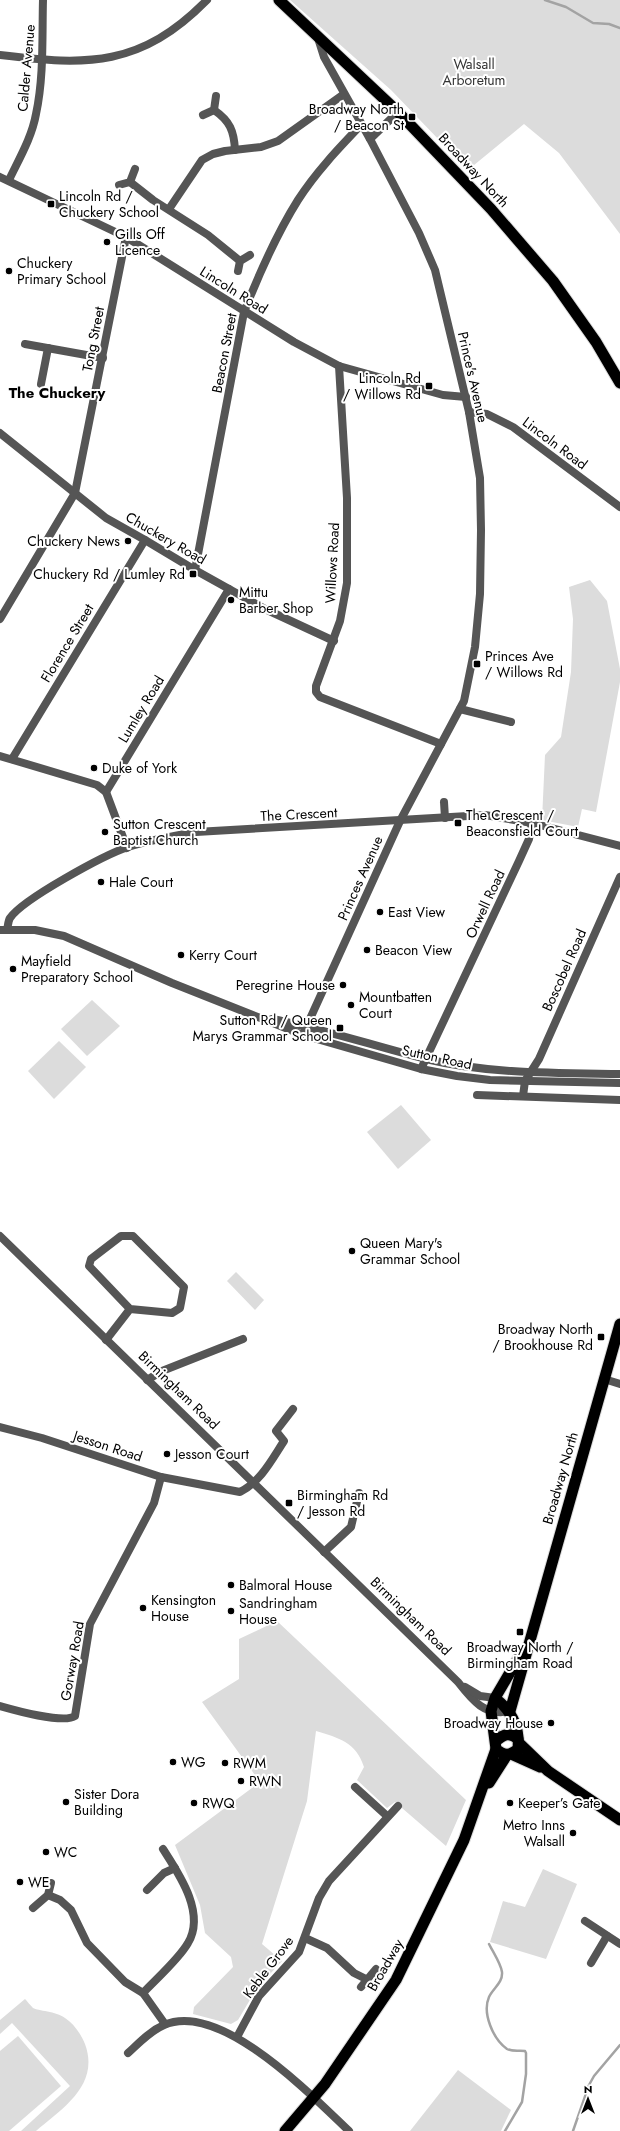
<svg xmlns="http://www.w3.org/2000/svg" width="620" height="2131" viewBox="0 0 620 2131" font-family="Jost,sans-serif">
  <style>
    .green { fill: #dcdcdc }
    .lines { fill: none; stroke-linecap: round; stroke-linejoin: round }
    .stream { stroke: #a3a3a3; stroke-width: 2.5 }
    .trunk-casing { stroke: #dbdbdb; stroke-width: 13 }
    .minor { stroke: #555; stroke-width: 8 }
    .tertiary { stroke: #555; stroke-width: 8 }
    .trunk { stroke: #000; stroke-width: 11 }
    .poi-dot { fill: #000; stroke: #fff; stroke-width: 1.5 }
    .labels { text-anchor: middle; stroke-width: 4; stroke-linejoin: round; paint-order: stroke }
    .park-label { font-size: 14px; fill: #333; stroke: #fff }
    .street-label { font-size: 14px; fill: #000; stroke: #fff }
    .poi-label { font-size: 14px; fill: #000; stroke: #fff; text-anchor: start }
    .neighbourhood-label { font-size: 15px; font-weight: bold; fill: #000; stroke: #fff }
  </style>
  <rect width="100%" height="100%" fill="#fff"/>
  <!-- green -->
  <g class="green">
    <polygon points="290,0 620,0 620,234 559,153 524,124 468,170 391,90"/>
    <polygon points="590,580 607,601 620,669 620,682 596,812 582,809 578,827 542,820 545,755 561,737 571,672 573,619 569,587"/>
    <polygon points="92,1000 120,1026 87,1056 61,1029"/>
    <polygon points="59,1041 86,1067 54,1099 28,1071"/>
    <polygon points="401,1105 431,1140 398,1169 367,1132"/>
    <polygon points="236,1272 264,1300 255,1310 227,1281"/>
    <path d="M277 1621 466 1800 446 1846 395 1802 387 1808 357 1780 364 1767C356 1742 339 1738 316 1731L307 1801 262 1944 282 1961 257 1988 238 2020 231 2024 193 2014 194 2007 233 1967 231 1957 205 1933 200 1905 175 1845 260 1782 202 1702 239 1679V1639Z"/>
    <polygon points="543,1869 577,1884 546,1959 490,1942 503,1901 525,1907"/>
    <path d="M25 1999C27 2001 30 2005 33 2008 38 2011 56 2011 65 2018 74 2024 81 2034 85 2044 100 2085 63 2108 36 2131H21L70 2086 12 2023 0 2034V2020Z"/>
    <polygon points="18,2036 61,2086 9,2131 0,2131 0,2051"/>
    <polygon points="458,2070 511,2110 501,2131 410,2131"/>
  </g>
  <g class="lines">
    <!-- stream -->
    <g class="stream">
      <polyline points="545,0 566,7 593,23 609,24 620,28"/>
      <path d="M489 1944C493 1952 501 1964 502 1972 503 1983 493 1988 489 1997 482 2013 493 2039 507 2049 513 2052 519 2050 525 2051L526 2053V2074L522 2102 505 2131"/>
      <polyline points="573,2131 589,2085 594,2076 620,2045"/>
    </g>
    <defs>
      <g id="trunk">
        <polyline points="279,0 398,112 491,209 553,281 596,342 620,383"/>
        <path d="M495 1698C512 1711 520 1727 518 1749 510 1756 504 1756 496 1749L491 1711 495 1698 522 1652"/>
        <polyline points="510,1711 620,1324"/>
        <path d="M496 1741C504 1734 509 1732 518 1739"/>
        <polyline points="519,1743 548,1771 620,1820"/>
        <polyline points="511,1754 540,1767"/>
        <polyline points="489,1783 507,1755"/>
        <polyline points="285,2131 325,2084 396,1980 464,1840 496,1749"/>
      </g>
    </defs>
    <!-- trunk casing -->
    <use href="#trunk" class="trunk-casing"/>
    <!-- minor -->
    <g class="minor">
      <path d="M0 55C88 66 141 67 207 0"/>
      <path d="M214 110C230 121 234 131 235 150"/>
      <polyline points="203,115 214,110 216,96"/>
      <polyline points="370,139 398,112"/>
      <polyline points="0,177 126,237 294,342 339,366 443,395 466,397"/>
      <path d="M9 180C19 159 32 137 36 114 44 77 42 37 43 0"/>
      <polyline points="130,182 153,200 208,235 240,261"/>
      <polyline points="119,185 130,182 135,169"/>
      <polyline points="169,209 202,160 213,154 225,151 261,147 278,141 344,94"/>
      <polyline points="238,271 240,261 250,255"/>
      <polyline points="25,344 103,358"/>
      <polyline points="339,366 347,498 347,583 340,621 316,686 316,692 320,697 441,744"/>
      <polyline points="41,384 48,348"/>
      <polyline points="469,412 487,414 513,427 620,507"/>
      <polyline points="0,433 106,518 145,540 195,570 265,609 334,641"/>
      <path d="M195 570 244 312C259 274 276 235 298 200 316 172 339 148 361 125"/>
      <polyline points="0,619 75,493 126,237"/>
      <polyline points="460,709 511,722"/>
      <polyline points="0,756 97,785 106,792 127,848"/>
      <polyline points="12,759 145,540"/>
      <polyline points="106,792 229,589"/>
      <polyline points="444,802 445,818"/>
      <path d="M7 930C8 926 8 921 10 918 23 899 104 855 128 847 150 840 173 836 196 832L485 815 532 823 620 846"/>
      <polyline points="304,1032 400,821 464,701 475,647 480,594 481,530 480,478 469,412 435,270 419,233 370,139 324,57 318,38"/>
      <polyline points="421,1069 519,861 529,839 532,823"/>
      <polyline points="477,1095 620,1100"/>
      <polyline points="523,1096 525,1081 539,1059 620,877"/>
      <polyline points="106,1340 130,1309 89,1266 91,1259 121,1236 133,1236 184,1287 180,1308 172,1313 130,1309"/>
      <polyline points="604,1379 620,1384"/>
      <polyline points="147,1380 162,1371 243,1339"/>
      <path d="M0 1427 42 1438 161 1477 240 1492C261 1481 271 1461 284 1441L276 1431 293 1409"/>
      <polyline points="324,1552 351,1527 359,1493"/>
      <path d="M0 1706C14 1710 64 1724 75 1716L90 1624 154 1503 161 1477"/>
      <polyline points="355,1787 387,1816"/>
      <polyline points="147,1890 164,1873 175,1868"/>
      <polyline points="48,1895 60,1900 71,1910 87,1943 125,1982 143,1993 165,2024"/>
      <polyline points="33,1908 48,1895 51,1883"/>
      <polyline points="585,1921 620,1944"/>
      <polyline points="305,1938 327,1948 354,1973 366,1979"/>
      <polyline points="591,1963 607,1936"/>
      <polyline points="361,1987 376,1969"/>
      <path d="M143 1993C156 1979 179 1959 188 1943 206 1913 179 1874 163 1849"/>
      <polyline points="237,2037 259,1996 299,1952 319,1898 329,1881 398,1806"/>
      <path d="M128 2053C139 2043 150 2031 164 2025 220 2000 312 2096 349 2131"/>
    </g>
    <!-- tertiary -->
    <g class="tertiary">
      <polyline points="0,930 35,930 64,936 172,983 303,1035 421,1069 457,1076 490,1080 620,1083"/>
      <path d="M272 1019C324 1029 374 1046 426 1059 489 1074 555 1073 620 1074"/>
      <path d="M0 1236 458 1682C472 1700 485 1717 510 1711"/>
      <polyline points="465,1687 480,1696 495,1698"/>
    </g>
    <!-- trunk -->
    <use href="#trunk" class="trunk"/>
  </g>
  <!-- markers -->
  <g class="poi-dot">
    <rect x="408" y="113" width="8" height="8" rx="2"/>
    <rect x="47" y="200" width="8" height="8" rx="2"/>
    <circle cx="107" cy="242" r="4"/>
    <circle cx="9" cy="271" r="4"/>
    <rect x="425" y="382" width="8" height="8" rx="2"/>
    <circle cx="128" cy="541" r="4"/>
    <rect x="189" y="570" width="8" height="8" rx="2"/>
    <circle cx="231" cy="600" r="4"/>
    <rect x="473" y="660" width="8" height="8" rx="2"/>
    <circle cx="94" cy="768" r="4"/>
    <rect x="454" y="819" width="8" height="8" rx="2"/>
    <circle cx="105" cy="832" r="4"/>
    <circle cx="101" cy="882" r="4"/>
    <circle cx="380" cy="912" r="4"/>
    <circle cx="367" cy="950" r="4"/>
    <circle cx="181" cy="955" r="4"/>
    <circle cx="13" cy="969" r="4"/>
    <circle cx="343" cy="985" r="4"/>
    <circle cx="351" cy="1005" r="4"/>
    <rect x="336" y="1024" width="8" height="8" rx="2"/>
    <circle cx="352" cy="1251" r="4"/>
    <rect x="597" y="1333" width="8" height="8" rx="2"/>
    <circle cx="167" cy="1454" r="4"/>
    <rect x="285" y="1499" width="8" height="8" rx="2"/>
    <circle cx="231" cy="1585" r="4"/>
    <circle cx="143" cy="1608" r="4"/>
    <circle cx="231" cy="1611" r="4"/>
    <rect x="516" y="1628" width="8" height="8" rx="2"/>
    <circle cx="551" cy="1723" r="4"/>
    <circle cx="173" cy="1762" r="4"/>
    <circle cx="225" cy="1763" r="4"/>
    <circle cx="241" cy="1781" r="4"/>
    <circle cx="66" cy="1802" r="4"/>
    <circle cx="194" cy="1803" r="4"/>
    <circle cx="510" cy="1803" r="4"/>
    <circle cx="573" cy="1833" r="4"/>
    <circle cx="46" cy="1852" r="4"/>
    <circle cx="20" cy="1882" r="4"/>
  </g>
  <g class="labels">
    <!-- park labels -->
    <g class="park-label">
      <text x="474" y="69">Walsall<tspan x="474" dy="16">Arboretum</tspan></text>
    </g>
    <!-- street labels -->
    <g class="street-label">
      <text transform="translate(26 68) rotate(-85)" y="5">Calder Avenue</text>
      <text transform="translate(474 170) rotate(47)" y="5">Broadway North</text>
      <text transform="translate(234 290) rotate(32)" y="5">Lincoln Road</text>
      <text transform="translate(93 339) rotate(-79)" y="5">Tong Street</text>
      <text transform="translate(224 353) rotate(-79)" y="5">Beacon Street</text>
      <text transform="translate(473 377) rotate(77)" y="5">Prince's Avenue</text>
      <text transform="translate(555 443) rotate(37)" y="5">Lincoln Road</text>
      <text transform="translate(166 538) rotate(30)" y="5">Chuckery Road</text>
      <text transform="translate(332 563) rotate(-87)" y="5">Willows Road</text>
      <text transform="translate(67 643) rotate(-59)" y="5">Florence Street</text>
      <text transform="translate(141 709) rotate(-59)" y="5">Lumley Road</text>
      <text transform="translate(299 814) rotate(-3)" y="5">The Crescent</text>
      <text transform="translate(360 878) rotate(-66)" y="5">Princes Avenue</text>
      <text transform="translate(485 904) rotate(-65)" y="5">Orwell Road</text>
      <text transform="translate(564 970) rotate(-66)" y="5">Boscobel Road</text>
      <text transform="translate(437 1057) rotate(12)" y="5">Sutton Road</text>
      <text transform="translate(179 1390) rotate(44)" y="5">Birmingham Road</text>
      <text transform="translate(108 1446) rotate(18)" y="5">Jesson Road</text>
      <text transform="translate(560 1478) rotate(-74)" y="5">Broadway North</text>
      <text transform="translate(411 1616) rotate(44)" y="5">Birmingham Road</text>
      <text transform="translate(72 1661) rotate(-80)" y="5">Gorway Road</text>
      <text transform="translate(385 1965) rotate(-60)" y="5">Broadway</text>
      <text transform="translate(268 1967) rotate(-53)" y="5">Keble Grove</text>
    </g>
    <!-- poi labels -->
    <g class="poi-label">
      <text x="404" y="114" text-anchor="end">Broadway North<tspan x="404" dy="16">/ Beacon St</tspan></text>
      <text x="59" y="201">Lincoln Rd /<tspan x="59" dy="16">Chuckery School</tspan></text>
      <text x="115" y="239">Gills Off<tspan x="115" dy="16">Licence</tspan></text>
      <text x="17" y="268">Chuckery<tspan x="17" dy="16">Primary School</tspan></text>
      <text x="421" y="383" text-anchor="end">Lincoln Rd<tspan x="421" dy="16">/ Willows Rd</tspan></text>
      <text x="120" y="546" text-anchor="end">Chuckery News</text>
      <text x="185" y="579" text-anchor="end">Chuckery Rd / Lumley Rd</text>
      <text x="239" y="597">Mittu<tspan x="239" dy="16">Barber Shop</tspan></text>
      <text x="485" y="661">Princes Ave<tspan x="485" dy="16">/ Willows Rd</tspan></text>
      <text x="102" y="773">Duke of York</text>
      <text x="466" y="820">The Crescent /<tspan x="466" dy="16">Beaconsfield Court</tspan></text>
      <text x="113" y="829">Sutton Crescent<tspan x="113" dy="16">Baptist Church</tspan></text>
      <text x="109" y="887">Hale Court</text>
      <text x="388" y="917">East View</text>
      <text x="375" y="955">Beacon View</text>
      <text x="189" y="960">Kerry Court</text>
      <text x="21" y="966">Mayfield<tspan x="21" dy="16">Preparatory School</tspan></text>
      <text x="335" y="990" text-anchor="end">Peregrine House</text>
      <text x="359" y="1002">Mountbatten<tspan x="359" dy="16">Court</tspan></text>
      <text x="332" y="1025" text-anchor="end">Sutton Rd / Queen<tspan x="332" dy="16">Marys Grammar School</tspan></text>
      <text x="360" y="1248">Queen Mary's<tspan x="360" dy="16">Grammar School</tspan></text>
      <text x="593" y="1334" text-anchor="end">Broadway North<tspan x="593" dy="16">/ Brookhouse Rd</tspan></text>
      <text x="175" y="1459">Jesson Court</text>
      <text x="297" y="1500">Birmingham Rd<tspan x="297" dy="16">/ Jesson Rd</tspan></text>
      <text x="239" y="1590">Balmoral House</text>
      <text x="151" y="1605">Kensington<tspan x="151" dy="16">House</tspan></text>
      <text x="239" y="1608">Sandringham<tspan x="239" dy="16">House</tspan></text>
      <text x="520" y="1652" text-anchor="middle">Broadway North /<tspan x="520" dy="16">Birmingham Road</tspan></text>
      <text x="543" y="1728" text-anchor="end">Broadway House</text>
      <text x="181" y="1767">WG</text>
      <text x="233" y="1768">RWM</text>
      <text x="249" y="1786">RWN</text>
      <text x="74" y="1799">Sister Dora<tspan x="74" dy="16">Building</tspan></text>
      <text x="202" y="1808">RWQ</text>
      <text x="518" y="1808">Keeper’s Gate</text>
      <text x="565" y="1830" text-anchor="end">Metro Inns<tspan x="565" dy="16">Walsall</tspan></text>
      <text x="54" y="1857">WC</text>
      <text x="28" y="1887">WE</text>
    </g>
    <!-- neighbourhood labels -->
    <g class="neighbourhood-label">
      <text x="57" y="398">The Chuckery</text>
    </g>
  </g>
  <!-- north arrow -->
  <g transform="translate(588 2099)" stroke="#ffffff" stroke-width="3" paint-order="stroke">
  <path d="M0-3L7 15L0 10L-7 15Z" fill="#000000"/>
  <text y="-6" font-size="11" font-weight="bold" text-anchor="middle" fill="#000000">N</text>
  </g>
</svg>
